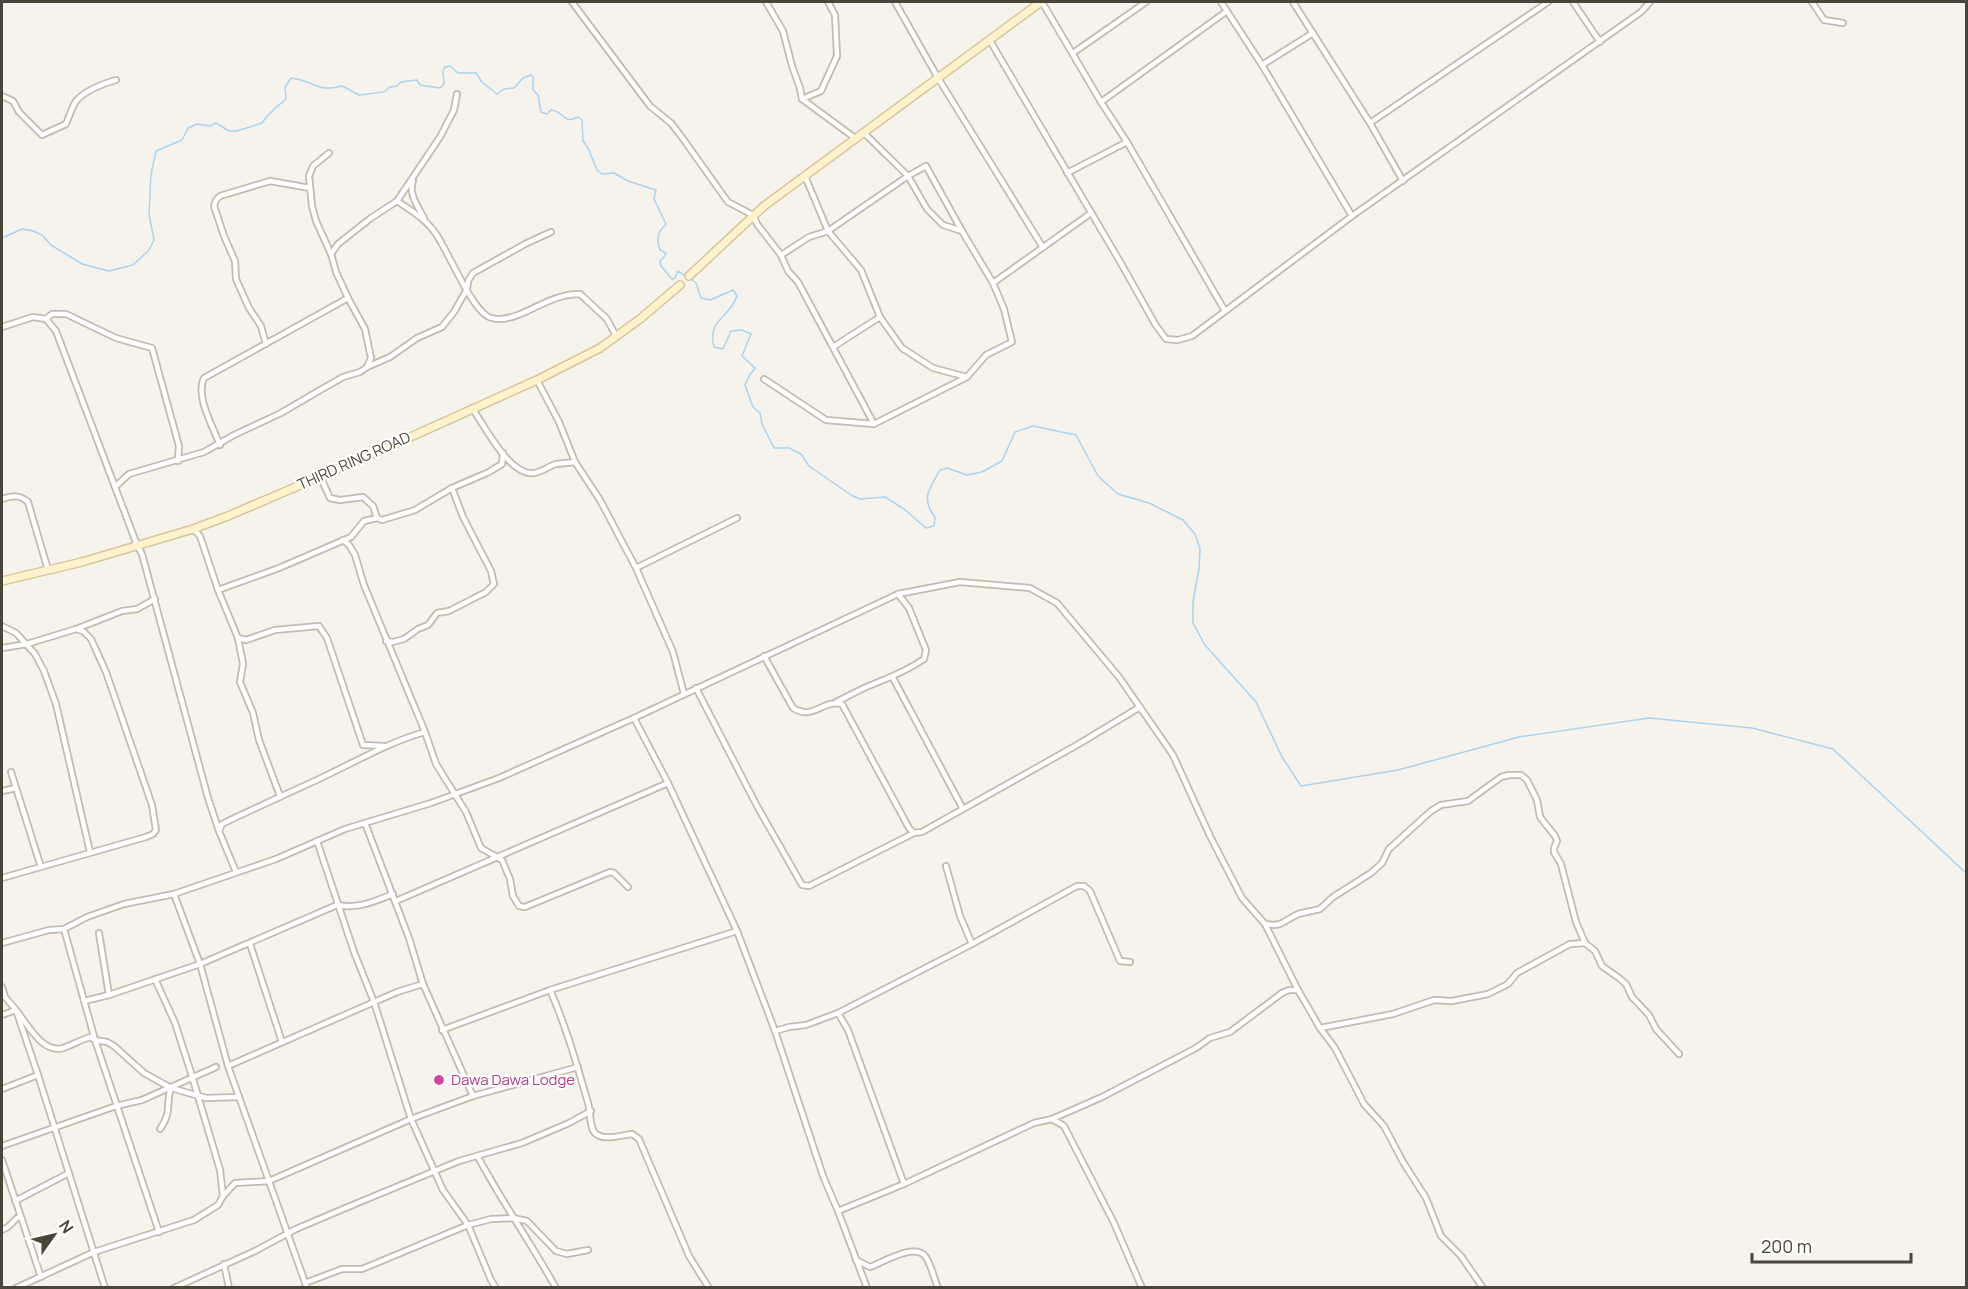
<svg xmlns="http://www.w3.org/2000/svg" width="1968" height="1289" viewBox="0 0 1968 1289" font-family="Manrope,sans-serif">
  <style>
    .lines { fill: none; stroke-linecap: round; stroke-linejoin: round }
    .stream { stroke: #a9d4f2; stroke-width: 1.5 }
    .street-casing { stroke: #c2bbae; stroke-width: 8 }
    .secondary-casing { stroke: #d6c79b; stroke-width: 10 }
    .street { stroke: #fff; stroke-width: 4.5 }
    .secondary { stroke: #fff3cd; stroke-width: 7 }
    .hotel-dot { fill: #d1479c; stroke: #fff; stroke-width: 2 }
    .labels { text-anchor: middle; stroke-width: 4.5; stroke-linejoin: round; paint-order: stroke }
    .street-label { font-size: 15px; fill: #4b4439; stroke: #fff }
    .hotel-label { font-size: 15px; fill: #b23c85; stroke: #fff; text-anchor: start }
  </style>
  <rect width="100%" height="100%" fill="#f6f3ec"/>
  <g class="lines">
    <!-- stream -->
    <g class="stream">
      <path d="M2 238 22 229 33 231 42 235 51 245 82 264 109 271 133 265 149 250 154 240 149 214 151 174 156 151 182 140 188 128 197 124 210 126 216 123 229 131H237L262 123C268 113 277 107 286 99L285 87 291 78C313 80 316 93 342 86L359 95 384 92 390 87 397 86 401 82 417 80 420 85 440 88 444 84 443 71 445 67 450 66 458 73H476L482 82 497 94 504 89 514 88 523 78 531 75 533 77V90L538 95 541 112 547 114 551 110C564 111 563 125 578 117L582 120 583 141 588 148 597 170 602 174 614 173 628 181 656 190 654 199 666 224C658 231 656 240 660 250L666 253 664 257 660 261 661 266 672 279 675 278 678 271 685 276"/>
      <path d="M689 277 696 283 701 298 710 300 733 290 737 296C729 319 707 319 714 347L723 349 731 331 742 330 751 334 742 356 755 368 749 376 745 385 753 407 760 413 762 424 774 448H789L801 454 809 466 851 495 860 499 885 497 904 509 926 528 934 526 935 517C920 499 930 488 940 470L947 468 967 475 982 472 1002 461 1015 432 1033 426 1076 435 1098 476 1118 494 1149 503 1183 520 1195 534 1200 549 1199 568 1193 602V623L1205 645 1256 702 1282 757 1301 786 1398 770 1519 737 1649 718 1752 728 1833 749 1966 873"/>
    </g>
    <defs>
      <g id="street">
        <polyline points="572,2 650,106 671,123 681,136 728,202 753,215 757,224 781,255 788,271 798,282 874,424"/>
        <polyline points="766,2 783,31 792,66 800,88 802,99 855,138"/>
        <polyline points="895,2 938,78 1042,246"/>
        <polyline points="1042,2 1101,102 1127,142 1225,311"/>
        <polyline points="1221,2 1262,65 1352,216"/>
        <polyline points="1293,2 1370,123 1403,181"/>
        <polyline points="1573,2 1600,42"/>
        <polyline points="1812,2 1824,20 1843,23"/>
        <polyline points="989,39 1122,265 1155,324 1166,339 1178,340 1192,336 1352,216 1641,12 1650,2"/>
        <polyline points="1073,53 1146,2"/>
        <polyline points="1262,65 1313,33"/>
        <path d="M2 96 13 101 19 112 42 135 66 124C69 117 72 107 76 101 86 90 102 84 116 80"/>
        <polyline points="802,99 821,91 837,56 835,15 828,2"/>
        <polyline points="1101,102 1227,11"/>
        <polyline points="1370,123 1548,2"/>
        <polyline points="863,132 908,176 926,166 962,231 993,283"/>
        <polyline points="1067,173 1127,142"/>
        <polyline points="805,176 828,231 861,270 880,317 902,348 933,368 967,377 986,355 1012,342 1004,309 993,283 1091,213"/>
        <path d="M413 181C408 193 418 207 424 218"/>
        <path d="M397 201C412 211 426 219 436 234 449 253 469 304 487 316 490 318 497 319 501 319 527 317 548 294 580 294L607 319 616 336"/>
        <polyline points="331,254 338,244 371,218 397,201 440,137 454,110 457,94"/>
        <polyline points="781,255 809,237 828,231 908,176 927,209 943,225 962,231"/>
        <polyline points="46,319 52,314 66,314 116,338 152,348 179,446 178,461"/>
        <polyline points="2,327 33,317 46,319 56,331 137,545 142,554 208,798 219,831 236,872"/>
        <polyline points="266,344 261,326 249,308 236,279 235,261 224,236 214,206 216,200 220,196 270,181 310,188"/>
        <polyline points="833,347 880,317"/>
        <polyline points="367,367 390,357 417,338 442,327 454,312 467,289 468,281 473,273 527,243 551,232"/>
        <polyline points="764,379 826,420 874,424 967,377"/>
        <polyline points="537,380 559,422 575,462 600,500 636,568 673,652 684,694"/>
        <path d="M472 408C485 426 509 476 534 473 542 472 549 466 556 464 562 463 569 463 575 462"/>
        <path d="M220 445C213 427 195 396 204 378L348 298"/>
        <polyline points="320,476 330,498 340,500 363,497 373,506 377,518 382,520 415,510 452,488 489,472 502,464 503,453"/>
        <polyline points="115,487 129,474 204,452 234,435 281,413 322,389 343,377 360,372 367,367 371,358 365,329 348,298 336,272 331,254 316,221 312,206 309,176 313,166 329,153"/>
        <path d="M2 499C12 496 19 494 28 502L48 570"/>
        <polyline points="193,529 200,536 218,590 238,638 243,664 240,682 253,713 259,740 280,796"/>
        <polyline points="343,540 349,545 355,555 364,585 425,732 436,764 466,812 481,848 502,860 510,879 513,896 519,906 525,907 610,872 614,873 628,887"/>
        <polyline points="636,568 737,518"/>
        <polyline points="218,590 279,568 351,537 364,521 377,518"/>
        <polyline points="2,626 16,633 35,654 44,671 56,704 90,852"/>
        <polyline points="76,629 122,611 137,609 155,599"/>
        <polyline points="238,638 246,640 275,630 319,626 327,638 363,745 384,746"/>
        <polyline points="386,641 393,642 404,639 418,629 428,625 437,613 449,611 486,592 494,584 491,571 463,517 452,488"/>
        <polyline points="2,648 27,644 76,629 83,631 91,639 106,672 152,805 156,830 153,834 146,837 2,878"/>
        <path d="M764 656 793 708C813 721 823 699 842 704L909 828 914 833 922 832 1077 745 1140 707"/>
        <polyline points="893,678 963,809"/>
        <polyline points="696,688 757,806 802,885 809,886 914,833"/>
        <path d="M836 702C849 696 862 688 876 683 894 676 908 670 924 659L926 650 909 608 898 594"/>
        <polyline points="634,718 668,783 737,931 775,1031 823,1176 838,1211 904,1184 1034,1123 1052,1119 1064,1126 1114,1223 1142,1288"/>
        <polyline points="11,772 41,867"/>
        <polyline points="2,791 16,788"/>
        <polyline points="365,823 409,938 423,984 473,1096"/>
        <path d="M219 831 222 824C255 808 289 793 323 777 357 761 389 742 425 732"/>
        <polyline points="317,841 354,952 374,1002 411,1119 443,1190 468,1225 491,1280 496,1288"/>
        <polyline points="946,866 960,916 972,944"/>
        <polyline points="174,894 200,964 228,1066 307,1288"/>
        <polyline points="396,901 668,783"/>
        <polyline points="1265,924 1274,925 1280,924 1298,914 1320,909 1333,897 1371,873 1382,863 1389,849 1431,811 1441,805 1468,801 1501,777 1509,775 1521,775 1527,780 1537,800 1540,817 1555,836 1557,841 1554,848 1554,852 1561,864 1576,922 1585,943"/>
        <polyline points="64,929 95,1040 159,1232"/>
        <polyline points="99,933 109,995"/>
        <polyline points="2,943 49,930 64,929 87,917 124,904 174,894 276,859 345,829 431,803 499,778 634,718 898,594 960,582 1030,588 1057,603 1119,677 1173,755 1210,836 1242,898 1265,924 1298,990 1320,1028 1335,1048 1364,1104 1384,1126 1403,1162 1426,1198 1441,1236 1461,1256 1483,1288"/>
        <polyline points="250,944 282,1042"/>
        <polyline points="2,987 5,997 16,1010 38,1075 105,1288"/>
        <path d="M550 990C566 1026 577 1065 588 1103 591 1112 589 1129 596 1134 605 1141 622 1135 632 1134L639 1139 689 1256 709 1288"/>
        <path d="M84 1001 109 995 200 964 337 905C358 909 373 902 393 894"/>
        <polyline points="838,1013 848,1030 904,1184"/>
        <path d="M2 1015 16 1010C27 1023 42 1054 63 1048 72 1045 81 1040 90 1037L95 1040 107 1042 114 1046 144 1073 171 1088 206 1098 239 1097"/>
        <polyline points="1320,1028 1393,1014 1434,1000 1452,1001 1488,994 1508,984 1517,973 1570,944 1585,943 1595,951 1602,966 1619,978 1626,984 1632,997 1649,1015 1656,1029 1679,1054"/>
        <polyline points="442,1030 550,990 737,931"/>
        <polyline points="775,1031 789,1027 806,1025 838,1013 972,944 1077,886 1084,886 1090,891 1120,961 1130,962"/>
        <polyline points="228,1066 397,992 423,984"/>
        <polyline points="2,1089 38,1075"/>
        <polyline points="1052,1119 1102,1097 1196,1048 1210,1038 1230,1032 1282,993 1289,990 1298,990"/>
        <path d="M160 1129C173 1110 165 1105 171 1088"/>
        <polyline points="2,1146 116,1106 142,1100 216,1067"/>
        <path d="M478 1157C502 1202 531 1243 556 1288"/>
        <polyline points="2,1160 41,1277"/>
        <polyline points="223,1196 235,1183 269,1181 411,1119 473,1096 578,1067"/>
        <polyline points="15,1201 69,1173"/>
        <polyline points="838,1211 867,1288"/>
        <polyline points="2,1230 8,1227 17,1218"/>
        <path d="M856 1260 870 1267C883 1262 914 1243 925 1256 931 1264 934 1278 938 1288"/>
        <polyline points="224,1264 229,1288"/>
        <polyline points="305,1283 342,1269 362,1269 468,1225 491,1219 513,1218 527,1221 556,1251 567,1254 588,1250"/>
        <polyline points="16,1288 94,1252 194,1220 218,1205 223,1196 220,1170 192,1076 175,1023 155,979"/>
        <polyline points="174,1288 255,1251 296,1229 355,1204 459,1161 522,1143 569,1123 591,1111"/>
      </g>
      <g id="secondary">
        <polyline points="689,276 764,206 1041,2"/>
        <polyline points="2,581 82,562 193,529 228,516 375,453 537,380 600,348 640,319 680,285"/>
      </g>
    </defs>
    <!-- street casing -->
    <use href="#street" class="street-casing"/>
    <!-- secondary casing -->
    <use href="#secondary" class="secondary-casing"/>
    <!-- street -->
    <use href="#street" class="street"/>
    <!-- secondary -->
    <use href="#secondary" class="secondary"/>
  </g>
  <!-- markers -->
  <circle class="hotel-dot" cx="439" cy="1080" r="6"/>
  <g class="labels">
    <!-- street labels -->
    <g class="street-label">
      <text transform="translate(354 461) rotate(-24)" y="5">THIRD RING ROAD</text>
    </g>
    <!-- hotel labels -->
    <g class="hotel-label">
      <text x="451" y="1085">Dawa Dawa Lodge</text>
    </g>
  </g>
  <!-- border -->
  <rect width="1968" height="1289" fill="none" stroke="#4b4439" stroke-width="6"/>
  <!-- north arrow -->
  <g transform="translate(54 1235) rotate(56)" stroke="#ffffff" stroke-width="4.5" paint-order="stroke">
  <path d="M0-4.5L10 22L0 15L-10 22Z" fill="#4b4439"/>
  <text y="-9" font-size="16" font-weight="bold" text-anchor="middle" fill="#4b4439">N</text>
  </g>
  <!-- scale -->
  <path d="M1752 1253v9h159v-9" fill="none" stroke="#4b4439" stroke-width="3"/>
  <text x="1761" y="1253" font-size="18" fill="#4b4439" stroke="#ffffff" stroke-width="4.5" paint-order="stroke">200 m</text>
</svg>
